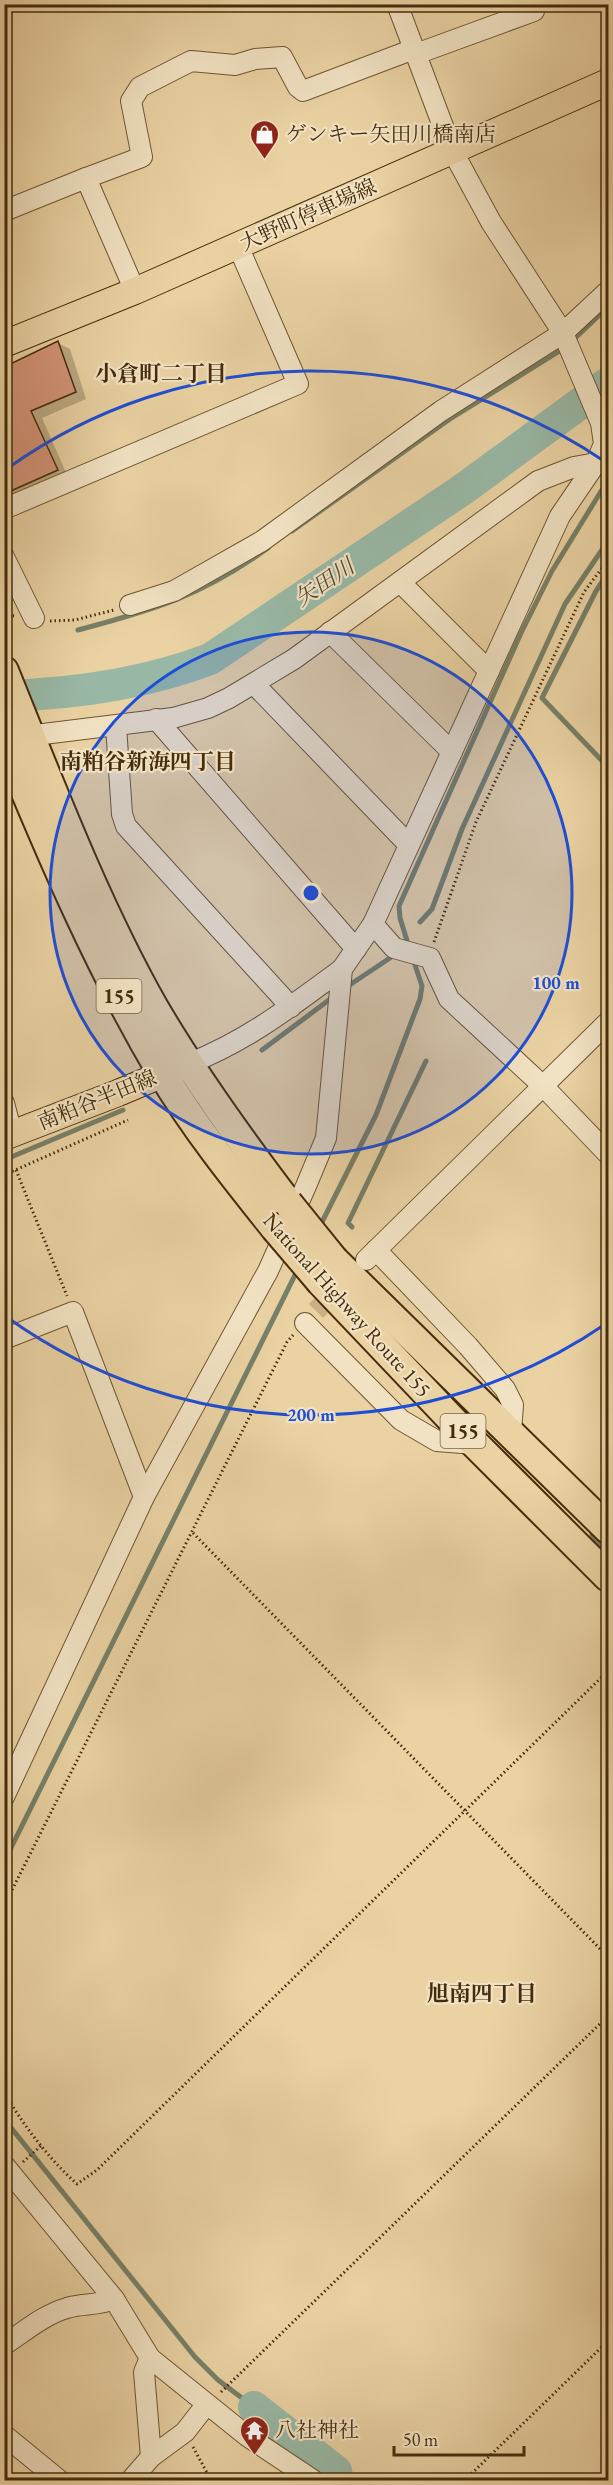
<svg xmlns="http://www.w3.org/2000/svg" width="613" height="2485" viewBox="0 0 613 2485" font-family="'EB Garamond','Noto Serif JP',serif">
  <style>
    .shadow { fill: #0003 }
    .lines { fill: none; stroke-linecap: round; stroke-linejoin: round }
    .stream { stroke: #778068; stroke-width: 5 }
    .river { stroke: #98b8a5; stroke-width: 32 }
    .building { fill: #d39478; stroke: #452c0c; stroke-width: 1.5 }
    .minor-tunnel { stroke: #c9b185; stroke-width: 20; stroke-dasharray: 20 10; stroke-linecap: butt }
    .minor-casing { stroke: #6e5632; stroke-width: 22 }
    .major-casing { stroke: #452c0c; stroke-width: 28 }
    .highway-casing { stroke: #452c0c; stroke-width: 32 }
    .path { stroke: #452c0c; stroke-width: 3; stroke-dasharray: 1.5 3; stroke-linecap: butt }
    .minor { stroke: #f1e2c3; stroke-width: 20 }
    .major { stroke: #ead2a3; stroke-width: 26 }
    .highway { stroke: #ead2a3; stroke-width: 28 }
    .highway-bridge-casing { stroke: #452c0c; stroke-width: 32; stroke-linecap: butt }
    .highway-bridge { stroke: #ead2a3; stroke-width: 28 }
    .ring { fill: none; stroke: #1d4ed8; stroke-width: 3 }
    .labels { text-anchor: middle; stroke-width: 4.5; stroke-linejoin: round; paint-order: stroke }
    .shield { fill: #f1e2c3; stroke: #796343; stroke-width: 1.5 }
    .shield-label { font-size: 20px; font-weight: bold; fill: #452c0c }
    .poi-label { font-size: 21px; fill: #452c0c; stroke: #f1e2c3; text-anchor: start }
    .street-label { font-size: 21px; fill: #452c0c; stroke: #f1e2c3 }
    .neighbourhood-label { font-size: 22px; font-weight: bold; fill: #452c0c; stroke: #f1e2c3 }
    .water-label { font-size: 22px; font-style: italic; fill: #56482b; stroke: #f1e2c3 }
    .centre { fill: #1d4ed8; stroke: #f1e2c3; stroke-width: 3 }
    .ring-label { font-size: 18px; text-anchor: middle; font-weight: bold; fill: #1d4ed8; stroke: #f1e2c3; stroke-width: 4.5; stroke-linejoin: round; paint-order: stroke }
  </style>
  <rect width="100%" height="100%" fill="#ead2a3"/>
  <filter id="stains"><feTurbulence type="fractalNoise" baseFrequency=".00333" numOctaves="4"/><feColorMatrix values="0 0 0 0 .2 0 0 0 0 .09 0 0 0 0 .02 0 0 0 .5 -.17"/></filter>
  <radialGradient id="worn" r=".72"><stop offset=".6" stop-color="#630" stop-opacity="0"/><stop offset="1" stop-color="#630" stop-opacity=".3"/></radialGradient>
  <!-- shadow -->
  <polygon class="shadow" points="58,343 70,349 86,399 42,418 68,477 4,506 4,368"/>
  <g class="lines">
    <!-- stream -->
    <g class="stream">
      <polyline points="572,341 608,307"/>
      <polyline points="292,531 450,419 566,347"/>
      <polyline points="608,573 596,591 542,698 608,767"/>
      <path d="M78 630C154 610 203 595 268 548"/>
      <polyline points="420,922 432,909 462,829 565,604 608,541"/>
      <polyline points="409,947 400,918 399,906 521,633 552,571 608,480"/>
      <polyline points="345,988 390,958"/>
      <polyline points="262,1050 333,997"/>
      <polyline points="4,1160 123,1110"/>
      <polyline points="320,1226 376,1115 420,999 422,986 413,959"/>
      <polyline points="352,1227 348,1223 426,1061"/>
      <polyline points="592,1535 608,1554"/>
      <polyline points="4,1862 298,1269"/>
      <polyline points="4,2119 195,2357 218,2380 254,2407"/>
    </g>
    <!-- river -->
    <g class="river">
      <path d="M4 696C73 694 147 683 210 659L462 490 608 383"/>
      <polyline points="254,2407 336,2471 338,2480"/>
    </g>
  </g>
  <!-- building -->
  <polygon class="building" points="58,341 76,392 31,411 58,470 4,494 4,367"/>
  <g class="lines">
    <!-- minor-tunnel -->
    <polyline class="minor-tunnel" points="316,1311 341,1285"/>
    <defs>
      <g id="minor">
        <polyline points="397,4 452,150 491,222 563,333 601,423 604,444 596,463 608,460"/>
        <polyline points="416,54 534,11"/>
        <polyline points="86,178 142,157 131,101 140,87 191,61 235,65 255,59 282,57 298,87 303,91 414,49"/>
        <polyline points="4,211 86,178 135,291"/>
        <polyline points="4,509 298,384 238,246"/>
        <polyline points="4,557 34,618"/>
        <polyline points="400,582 489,671"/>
        <polyline points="130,605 174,591 262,541 441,411 563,333 608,291"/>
        <polyline points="330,632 452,752"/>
        <polyline points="254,684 409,845"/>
        <polyline points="156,719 356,949"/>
        <polyline points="116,726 122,814 126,826 291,1007"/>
        <polyline points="19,737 173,718 208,708 229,698 294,659 538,481 574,467 596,463"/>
        <polyline points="373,924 394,948 430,958 449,999 543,1086 608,1154"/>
        <path d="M190 1063C247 1041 293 1005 342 969"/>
        <polyline points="4,1103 12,1134"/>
        <polyline points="376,1250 468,1346 505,1389 513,1405 511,1432"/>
        <polyline points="366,1260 608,1022"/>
        <polyline points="305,1323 401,1420 437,1441 475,1444"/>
        <polyline points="4,1339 73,1312 144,1497"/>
        <polyline points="4,1797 144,1497 268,1271 306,1186 326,1138 342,969 373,924 560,516 596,463"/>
        <polyline points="4,2165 114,2299 150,2358 247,2436 313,2480"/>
        <path d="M4 2345C24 2332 43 2315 67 2308 82 2303 98 2306 114 2299"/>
        <polyline points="150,2358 144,2372 151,2457"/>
        <polyline points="4,2435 59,2480"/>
        <polyline points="131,2480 151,2457 185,2432 206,2405"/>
      </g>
      <g id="major">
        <polyline points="4,344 135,291 608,82"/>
        <polyline points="4,1137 118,1093 180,1067"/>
      </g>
      <g id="highway">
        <path d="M4 671C49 782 95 904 154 1008 194 1076 240 1140 288 1203"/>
        <path d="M4 740C51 854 99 967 162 1073 195 1128 235 1178 275 1228"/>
        <polyline points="334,1260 608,1529"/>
        <polyline points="321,1282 475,1444 608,1577"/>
      </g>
    </defs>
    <!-- minor casing -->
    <use href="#minor" class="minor-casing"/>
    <!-- major casing -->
    <use href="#major" class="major-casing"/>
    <!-- highway casing -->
    <use href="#highway" class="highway-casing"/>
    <!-- path -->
    <g class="path">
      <polyline points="4,614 14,616"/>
      <polyline points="50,621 75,620 114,610"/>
      <polyline points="434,942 476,822 584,592 608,560"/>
      <polyline points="16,1170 67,1296"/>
      <polyline points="4,1175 128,1120"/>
      <polyline points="193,1533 608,1957"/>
      <polyline points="4,1906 287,1342 293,1335"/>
      <path d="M4 2092C23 2125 49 2159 77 2184L97 2170 608 1671"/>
      <polyline points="23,2162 42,2145"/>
      <polyline points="221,2392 608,2016"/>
      <polyline points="193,2447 211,2480"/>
      <polyline points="465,2480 608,2341"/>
    </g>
    <!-- minor -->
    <use href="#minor" class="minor"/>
    <!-- major -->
    <use href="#major" class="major"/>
    <!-- highway -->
    <use href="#highway" class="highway"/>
    <defs>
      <g id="highway-bridge">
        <polyline points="288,1203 334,1260"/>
        <polyline points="275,1228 321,1282"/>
      </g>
    </defs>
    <!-- highway-bridge casing -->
    <use href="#highway-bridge" class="highway-bridge-casing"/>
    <!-- highway-bridge -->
    <use href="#highway-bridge" class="highway-bridge"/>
  </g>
  <!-- distance rings -->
  <circle cx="311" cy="893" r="261" fill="#1d4ed8" fill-opacity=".12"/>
  <g class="ring">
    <circle cx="311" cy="893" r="261"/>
    <path d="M607 1323A522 522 0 0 1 8 1318M8 468A522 522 0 0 1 607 463"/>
  </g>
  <!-- icons -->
  <defs>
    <symbol id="shop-pin" viewBox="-11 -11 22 30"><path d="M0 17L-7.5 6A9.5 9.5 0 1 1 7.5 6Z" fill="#8f2418" stroke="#f1e2c3"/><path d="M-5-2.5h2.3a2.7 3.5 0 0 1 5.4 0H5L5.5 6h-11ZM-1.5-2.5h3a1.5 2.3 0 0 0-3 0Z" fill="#fff"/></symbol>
    <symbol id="temple-pin" viewBox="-11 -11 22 30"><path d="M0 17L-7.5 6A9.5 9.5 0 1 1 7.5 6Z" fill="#8f2418" stroke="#f1e2c3"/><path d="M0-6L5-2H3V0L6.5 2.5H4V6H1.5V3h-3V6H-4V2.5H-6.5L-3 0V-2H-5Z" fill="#fff"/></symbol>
  </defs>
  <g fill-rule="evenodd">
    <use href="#shop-pin" x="248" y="118" width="33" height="45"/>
    <use href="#temple-pin" x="238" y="2414" width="33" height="45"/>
  </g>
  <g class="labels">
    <!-- shield labels -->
    <g class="shield">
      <rect x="96.5" y="979" width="45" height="34" rx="4.5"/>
      <rect x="440.5" y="1414" width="45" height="34" rx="4.5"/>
    </g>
    <g class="shield-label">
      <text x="119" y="1003">155</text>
      <text x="463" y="1438">155</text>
    </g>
    <!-- poi labels -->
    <g class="poi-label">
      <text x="286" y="141">ゲンキー矢田川橋南店</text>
      <text x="275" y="2437">八社神社</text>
    </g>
    <!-- street labels -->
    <g class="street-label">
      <text transform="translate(308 215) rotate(-24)" y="7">大野町停車場線</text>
      <text transform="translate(97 1100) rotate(-22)" y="7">南粕谷半田線</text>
      <text transform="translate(347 1305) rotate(48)" y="7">National Highway Route 155</text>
    </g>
    <!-- neighbourhood labels -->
    <g class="neighbourhood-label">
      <text x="161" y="381">小倉町二丁目</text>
      <text x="148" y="769">南粕谷新海四丁目</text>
      <text x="482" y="2001">旭南四丁目</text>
    </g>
    <!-- water labels -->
    <g class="water-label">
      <text transform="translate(324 582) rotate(-34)" y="8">矢田川</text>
    </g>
  </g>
  <circle cx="311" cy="893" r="9" class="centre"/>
  <g class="ring-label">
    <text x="556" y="989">100 m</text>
    <text x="311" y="1421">200 m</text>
  </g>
  <!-- margin -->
  <rect width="613" height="2485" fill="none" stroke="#ead2a3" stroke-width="24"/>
  <rect x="6" y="6" width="601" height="2473" fill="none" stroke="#452c0c" stroke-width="3"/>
  <rect x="12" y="12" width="589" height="2461" fill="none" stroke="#452c0c" stroke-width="1.5"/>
  <!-- scale -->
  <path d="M394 2446v9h130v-9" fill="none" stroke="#452c0c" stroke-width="3"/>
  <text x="403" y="2446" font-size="18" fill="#452c0c" stroke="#f1e2c3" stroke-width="4.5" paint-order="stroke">50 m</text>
  <rect width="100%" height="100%" filter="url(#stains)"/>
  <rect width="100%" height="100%" fill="url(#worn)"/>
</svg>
